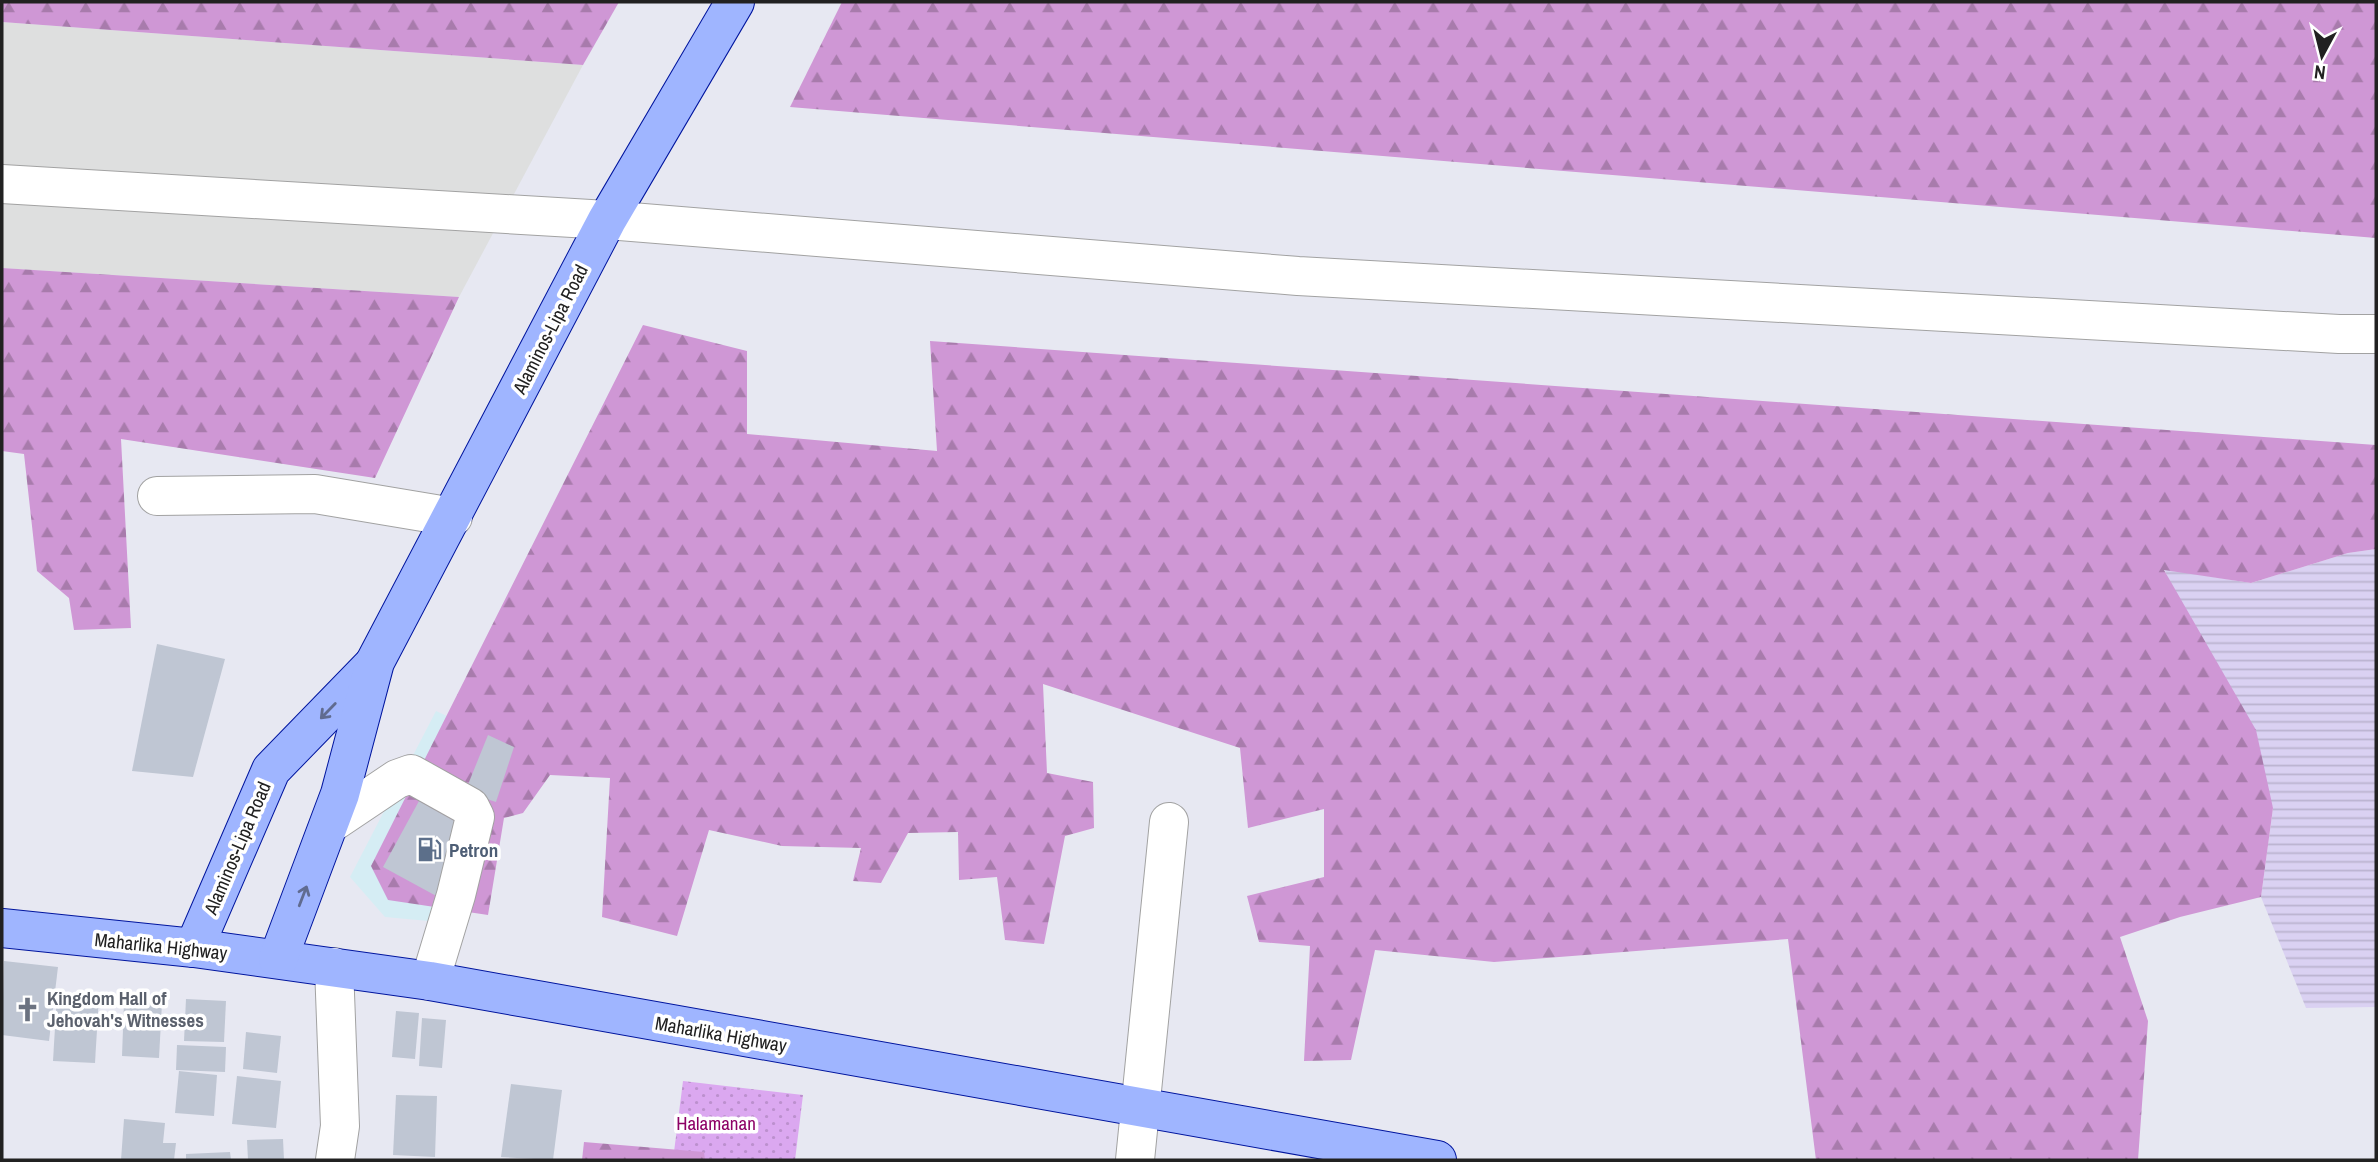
<svg xmlns="http://www.w3.org/2000/svg" width="2378" height="1162" viewBox="0 0 2378 1162" font-family="'Archivo Narrow',sans-serif">
  <style>
    .residential { fill: #dedfdf }
    .commercial { fill: #d5edf4 }
    .farmland { fill: url(#farmland-rules) }
    .grass { fill: url(#grass-dots) }
    .forest { fill: url(#forest-firs) }
    .building { fill: #bfc6d3 }
    .lines { fill: none; stroke-linecap: round; stroke-linejoin: round }
    .minor-casing { stroke: #a2a2a2; stroke-width: 40 }
    .major-casing { stroke: #00159e; stroke-width: 40 }
    .minor { stroke: #fff; stroke-width: 38 }
    .major { stroke: #9fb5ff; stroke-width: 38 }
    .oneway { stroke: #606b90 }
    .labels { text-anchor: middle; stroke-width: 7; stroke-linejoin: round; paint-order: stroke }
    .street-label { font-size: 19px; fill: #212121; stroke: #fff }
    .service-label { font-size: 19px; font-weight: bold; fill: #4e5e75; stroke: #fff; text-anchor: start }
    .worship-label { font-size: 19px; font-weight: bold; fill: #5b616d; stroke: #fff; text-anchor: start }
    .park-label { font-size: 19px; fill: #8d0166; stroke: #fff }
  </style>
  <defs>
    <pattern id="farmland-rules" width="6" height="5" patternUnits="userSpaceOnUse" patternTransform="scale(1.75)"><rect width="6" height="5" fill="#dad1f2"/><path d="M0 2.5h6" fill="none" stroke="#bbb3cf"/></pattern>
    <pattern id="grass-dots" width="8" height="8" patternUnits="userSpaceOnUse" patternTransform="scale(1.75)"><rect width="8" height="8" fill="#dba8f0"/><path d="M2 2h.1M6 6h.1" fill="none" stroke="#bc90ce" stroke-width="1.8" stroke-linecap="round"/></pattern>
    <pattern id="forest-firs" width="22" height="20" patternUnits="userSpaceOnUse" patternTransform="scale(1.75)"><rect width="22" height="20" fill="#cf97d5"/><path d="M5 1l3.5 6h-7zM16 11l3.5 6h-7z" fill="#a87bac"/></pattern>
  </defs>
  <rect width="100%" height="100%" fill="#e7e8f2"/>
  <!-- residential -->
  <polygon class="residential" points="2,22 583,65 459,297 2,268"/>
  <!-- commercial -->
  <polygon class="commercial" points="436,711 514,747 461,924 385,917 350,877"/>
  <!-- farmland -->
  <polygon class="farmland" points="2376,549 2376,1007 2306,1008 2261,897 2273,808 2164,569 2251,583 2348,553"/>
  <!-- grass -->
  <polygon class="grass" points="683,1081 803,1095 795,1160 673,1160"/>
  <!-- forest -->
  <g class="forest">
    <polygon points="2,2 619,2 583,65 2,22"/>
    <polygon points="842,2 2376,2 2376,238 790,107"/>
    <polygon points="2,268 459,297 375,478 121,439 131,628 74,630 69,598 37,571 24,454 2,451"/>
    <polygon points="643,325 747,351 747,434 937,451 930,341 2376,445 2376,549 2348,553 2251,583 2164,570 2256,730 2273,808 2261,897 2180,917 2120,937 2148,1021 2138,1160 1816,1160 1788,939 1494,962 1375,950 1351,1060 1304,1061 1310,946 1259,942 1247,896 1324,877 1324,809 1248,828 1240,748 1043,684 1047,773 1093,782 1094,828 1065,836 1044,944 1005,940 997,877 959,880 958,832 908,833 881,883 853,881 861,848 782,846 709,830 677,936 602,917 610,778 550,775 523,813 504,818 488,915 388,900 371,866"/>
    <polygon points="584,1142 704,1152 705,1160 582,1160"/>
  </g>
  <!-- building -->
  <g class="building">
    <polygon points="157,644 225,659 193,777 132,771"/>
    <polygon points="488,735 514,747 496,802 465,792"/>
    <polygon points="419,801 476,833 440,898 383,867"/>
    <polygon points="4,961 58,967 49,1041 2,1035"/>
    <polygon points="57,994 99,996 95,1063 53,1061"/>
    <polygon points="186,999 226,1001 224,1042 184,1041"/>
    <polygon points="124,1002 162,1003 159,1058 122,1056"/>
    <polygon points="396,1011 419,1013 415,1059 392,1057"/>
    <polygon points="422,1018 446,1020 442,1068 419,1066"/>
    <polygon points="246,1032 281,1036 277,1073 243,1069"/>
    <polygon points="177,1045 226,1047 225,1072 176,1070"/>
    <polygon points="179,1071 217,1075 214,1116 175,1113"/>
    <polygon points="237,1076 281,1081 276,1128 232,1124"/>
    <polygon points="511,1084 562,1090 553,1160 501,1157"/>
    <polygon points="396,1095 437,1096 435,1157 393,1155"/>
    <polygon points="124,1119 165,1123 163,1143 176,1143 174,1160 121,1160"/>
    <polygon points="283,1139 284,1160 248,1160 247,1140"/>
    <polygon points="230,1152 231,1160 186,1160 186,1154"/>
  </g>
  <g class="lines">
    <defs>
      <g id="minor">
        <polyline points="2,184 607,220 1298,276 2339,334 2376,334"/>
        <polyline points="157,496 315,494 453,517"/>
        <polyline points="330,824 397,779 411,774 470,807 475,817 456,895 430,981"/>
        <polyline points="334,967 340,1126 335,1160"/>
        <polyline points="1135,1160 1169,822"/>
      </g>
      <g id="major">
        <polyline points="2,928 194,948 430,981 1437,1160"/>
        <polyline points="194,948 271,770 374,664"/>
        <polyline points="278,959 340,794 375,662 607,220 735,2"/>
      </g>
    </defs>
    <!-- minor casing -->
    <use href="#minor" class="minor-casing"/>
    <!-- major casing -->
    <use href="#major" class="major-casing"/>
    <!-- minor -->
    <use href="#minor" class="minor"/>
    <!-- major -->
    <use href="#major" class="major"/>
  </g>
  <!-- one-way arrows -->
  <defs><path id="oneway-shaft" d="M-6 0H5M1.5-3L5.5 0L1.5 3" fill="none" stroke-width="1.6" stroke-linecap="round" stroke-linejoin="round" transform="scale(1.75)"/></defs>
  <g class="oneway">
    <use href="#oneway-shaft" transform="translate(328 711) rotate(134)"/>
    <use href="#oneway-shaft" transform="translate(303 896) rotate(-69)"/>
  </g>
  <!-- icons -->
  <defs>
    <symbol id="fuel-bare" viewBox="-9 -9 18 18"><path d="M-5.5-6h7V0h2V4h1.3V-2.5L3-4.5l.8-.8L6-3V5H2.5V1h-1V6h-7ZM-4.2-4.7v3.2H.2V-4.7Z" fill="#5c6f8a" stroke="#fff" stroke-width="2.5" paint-order="stroke"/></symbol>
    <symbol id="church-bare" viewBox="-9 -9 18 18"><path d="M-1.2-6h2.4v3.5h3.3v2.4h-3.3V6h-2.4V-.1h-3.3v-2.4h3.3Z" fill="#6b7280" stroke="#fff" stroke-width="2.5" paint-order="stroke"/></symbol>
  </defs>
  <g fill-rule="evenodd">
    <use href="#fuel-bare" x="412" y="832" width="35" height="35"/>
    <use href="#church-bare" x="10" y="992" width="35" height="35"/>
  </g>
  <g class="labels">
    <!-- street labels -->
    <g class="street-label">
      <text transform="translate(550 329) rotate(-63)" y="7">Alaminos-Lipa Road</text>
      <text transform="translate(237 848) rotate(-67)" y="7">Alaminos-Lipa Road</text>
      <text transform="translate(161 946) rotate(6)" y="7">Maharlika Highway</text>
      <text transform="translate(721 1034) rotate(10)" y="7">Maharlika Highway</text>
    </g>
    <!-- service labels -->
    <g class="service-label">
      <text x="449" y="857">Petron</text>
    </g>
    <!-- worship labels -->
    <g class="worship-label">
      <text x="47" y="1005">Kingdom Hall of<tspan x="47" dy="22">Jehovah's Witnesses</tspan></text>
    </g>
    <!-- park labels -->
    <g class="park-label">
      <text x="716" y="1130">Halamanan</text>
    </g>
  </g>
  <!-- border -->
  <rect width="2378" height="1162" fill="none" stroke="#212121" stroke-width="7"/>
  <!-- north arrow -->
  <g transform="translate(2322 56) rotate(187)" stroke="#ffffff" stroke-width="5" paint-order="stroke">
  <path d="M0-5L12 26L0 18L-12 26Z" fill="#212121"/>
  <text y="-10" font-size="19" font-weight="bold" text-anchor="middle" fill="#212121">N</text>
  </g>
</svg>
